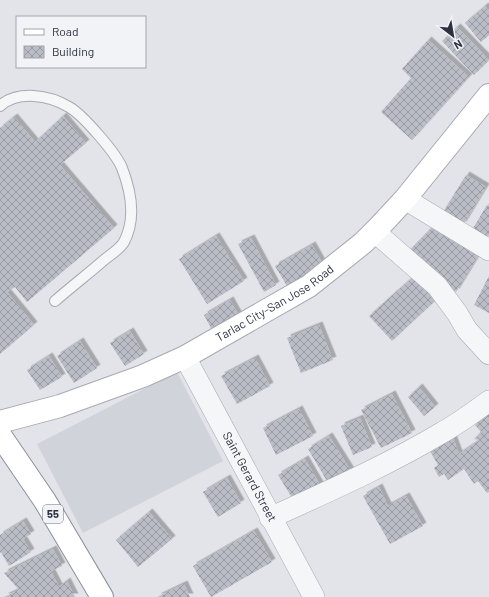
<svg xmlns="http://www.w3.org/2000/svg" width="489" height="597" viewBox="0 0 489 597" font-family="Barlow,sans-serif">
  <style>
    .built { fill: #d1d3db }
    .building { fill: url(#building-cross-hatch); filter: url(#shadow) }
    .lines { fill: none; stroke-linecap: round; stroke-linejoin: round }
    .service-casing { stroke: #a8aab3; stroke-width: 12 }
    .minor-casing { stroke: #a8aab3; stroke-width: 22 }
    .secondary-casing { stroke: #a8aab3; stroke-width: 24 }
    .trunk-casing { stroke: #8b909f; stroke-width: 24 }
    .service { stroke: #f5f6f8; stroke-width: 10 }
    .minor { stroke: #f5f6f8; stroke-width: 21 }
    .secondary { stroke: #fff; stroke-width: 22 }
    .trunk { stroke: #fff; stroke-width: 22 }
    .labels { text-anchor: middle; stroke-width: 3; stroke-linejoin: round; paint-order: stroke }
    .shield { fill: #f2f3f7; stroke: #676a77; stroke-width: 1 }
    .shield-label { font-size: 11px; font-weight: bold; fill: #2c3040 }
    .street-label { font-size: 12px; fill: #2c3040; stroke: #f2f3f7 }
  </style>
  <defs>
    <pattern id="building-cross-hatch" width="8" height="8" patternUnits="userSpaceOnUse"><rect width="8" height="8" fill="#babdc6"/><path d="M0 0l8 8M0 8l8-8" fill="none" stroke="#979aa2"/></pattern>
    <filter id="shadow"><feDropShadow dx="3.5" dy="-3.5" stdDeviation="0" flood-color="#0004"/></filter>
  </defs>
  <rect width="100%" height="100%" fill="#e3e4e9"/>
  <!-- built -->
  <polygon class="built" points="177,372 223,461 83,533 37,444"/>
  <!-- building -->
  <g class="building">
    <polygon points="485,6 489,10 489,35 481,42 465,23"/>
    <polygon points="457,27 489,60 474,75 442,41"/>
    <polygon points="428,40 469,77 412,140 381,112 411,78 402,69"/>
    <polygon points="63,116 86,143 60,165 114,228 27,302 15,287 7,292 34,325 0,354 0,128 14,117 35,142"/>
    <polygon points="466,175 486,187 463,225 443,212"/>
    <polygon points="487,205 489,206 489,235 487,239 472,230"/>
    <polygon points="435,224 481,251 456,292 408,252"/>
    <polygon points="216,236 244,281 207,304 179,259"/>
    <polygon points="251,238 276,285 264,292 238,244"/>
    <polygon points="312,245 326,270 290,291 275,266"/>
    <polygon points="414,276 436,300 392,341 369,316"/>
    <polygon points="489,276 489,313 474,305"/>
    <polygon points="230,300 240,318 213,332 204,315"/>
    <polygon points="319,325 333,360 301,373 287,338"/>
    <polygon points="130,331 144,354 125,366 110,343"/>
    <polygon points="80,341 97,368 74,383 57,356"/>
    <polygon points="49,356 62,377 40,390 27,370"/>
    <polygon points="255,358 270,386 237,404 221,376"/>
    <polygon points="419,387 435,407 424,416 408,397"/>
    <polygon points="392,394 412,433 381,448 361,410"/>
    <polygon points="299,409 313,436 276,455 263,428"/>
    <polygon points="489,412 489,492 487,493 478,481 474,484 464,469 448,480 444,474 439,477 434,468 438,465 430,451 453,438 459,454 480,440 474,439 481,432 475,425"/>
    <polygon points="360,418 372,447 353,455 341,426"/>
    <polygon points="329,436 352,473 330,486 308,449"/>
    <polygon points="305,459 320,485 294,501 278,475"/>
    <polygon points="227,478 241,503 218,517 203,492"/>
    <polygon points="379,487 388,506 406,496 423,526 390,544 363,496"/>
    <polygon points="149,512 172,539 138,567 116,540"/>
    <polygon points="23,521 31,534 23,539 31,552 9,566 1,552 0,553 0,535"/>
    <polygon points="254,531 272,562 211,597 193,566"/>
    <polygon points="53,549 62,566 51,571 59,587 67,581 75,597 4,597 19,590 4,573"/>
    <polygon points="184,584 190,597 157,597"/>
  </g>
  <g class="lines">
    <defs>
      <path id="service" d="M0 106C18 90 49 95 69 107 83 115 116 153 122 168 131 191 136 219 124 242 120 249 110 255 104 260 88 274 71 287 55 301"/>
      <g id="minor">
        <polyline points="405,199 489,250"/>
        <polyline points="375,232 437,286 457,313 467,330 489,354"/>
        <path id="s1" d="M185 357 314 597"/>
        <path d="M270 518C329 491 388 465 443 432 459 423 474 412 489 401"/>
      </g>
      <g id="secondary">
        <path id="s2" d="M0 422 60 406 143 376 185 357 309 286 363 243 380 226 405 199 489 95"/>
      </g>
      <polyline id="trunk" points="0,435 45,501 102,597"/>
    </defs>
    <!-- service casing -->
    <use href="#service" class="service-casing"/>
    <!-- minor casing -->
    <use href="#minor" class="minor-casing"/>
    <!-- secondary casing -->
    <use href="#secondary" class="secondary-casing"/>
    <!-- trunk casing -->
    <use href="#trunk" class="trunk-casing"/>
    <!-- service -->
    <use href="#service" class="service"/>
    <!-- minor -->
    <use href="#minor" class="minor"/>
    <!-- secondary -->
    <use href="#secondary" class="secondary"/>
    <!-- trunk -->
    <use href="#trunk" class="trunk"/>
  </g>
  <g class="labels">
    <!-- shield labels -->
    <rect class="shield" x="43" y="505" width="20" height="18" rx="3"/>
    <g class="shield-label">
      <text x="53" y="518">55</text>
    </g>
    <!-- street labels -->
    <g class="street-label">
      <text dy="4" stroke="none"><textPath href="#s2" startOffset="301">Tarlac City-San Jose Road</textPath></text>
      <text dy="4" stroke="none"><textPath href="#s1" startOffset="136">Saint Gerard Street</textPath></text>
    </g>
  </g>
  <!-- legend -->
  <rect x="16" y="16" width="130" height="52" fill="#f2f3f7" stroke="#a3a5ae"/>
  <rect x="24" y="29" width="20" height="6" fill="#ffffff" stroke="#a3a5ae"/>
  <text x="52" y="36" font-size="12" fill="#2c3040">Road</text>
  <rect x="24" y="46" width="20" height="12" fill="url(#building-cross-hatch)" stroke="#a3a5ae"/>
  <text x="52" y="56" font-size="12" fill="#2c3040">Building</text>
  <!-- north arrow -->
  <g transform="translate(453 36) rotate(149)" stroke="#f2f3f7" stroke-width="3" paint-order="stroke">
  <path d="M0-3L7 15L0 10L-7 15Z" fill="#2c3040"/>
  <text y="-6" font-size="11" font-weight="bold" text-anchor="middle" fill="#2c3040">N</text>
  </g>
</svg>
